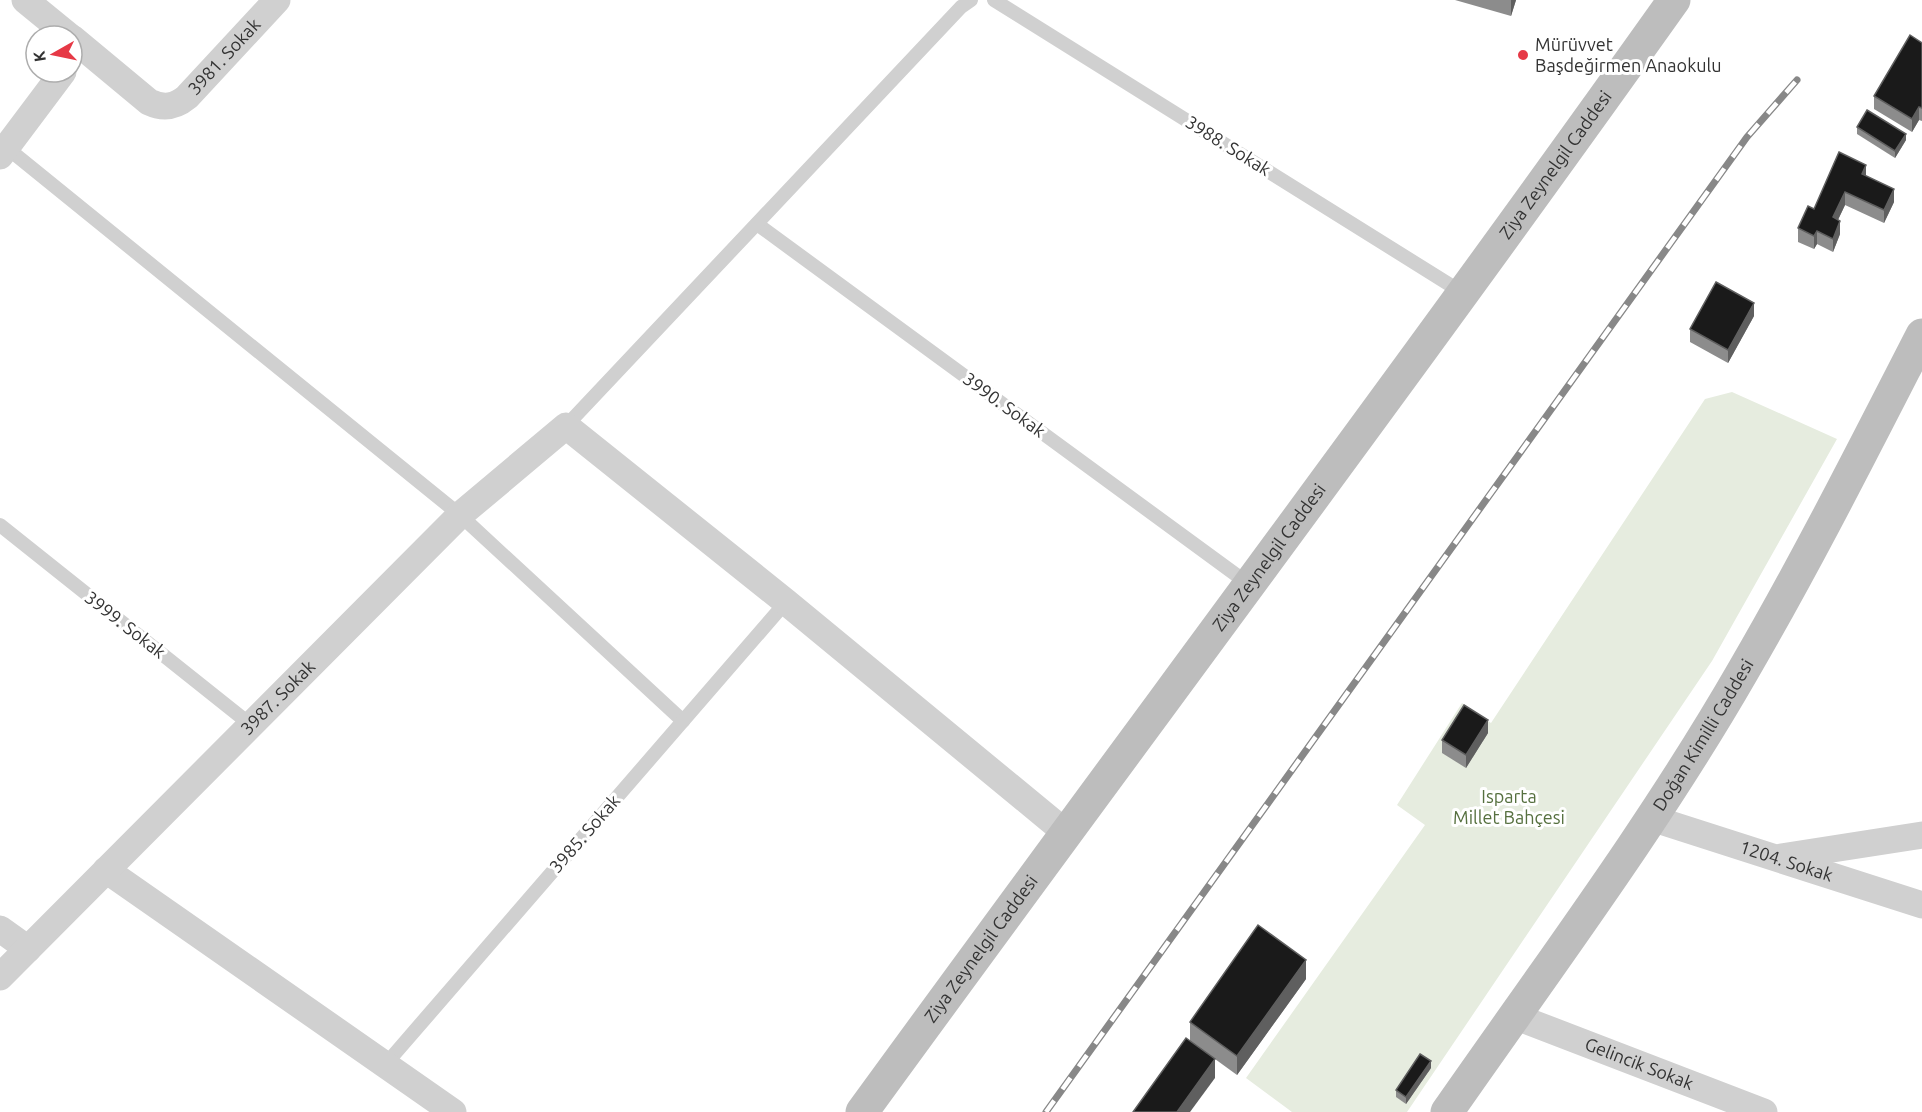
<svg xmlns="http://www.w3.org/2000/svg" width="1922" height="1112" viewBox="0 0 1922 1112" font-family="Ubuntu,sans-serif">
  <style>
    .green { fill: #e6ecdf }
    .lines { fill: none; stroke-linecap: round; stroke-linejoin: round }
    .lane { stroke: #d0d0d0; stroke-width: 14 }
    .street { stroke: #d0d0d0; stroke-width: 27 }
    .secondary { stroke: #bdbdbd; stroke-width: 33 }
    .rail-casing { stroke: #888; stroke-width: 7 }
    .rail { stroke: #fff; stroke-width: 4.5; stroke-dasharray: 14; stroke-linecap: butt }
    .wall { fill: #8c8c8c }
    .shaded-wall { fill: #5f5f5f }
    .building { fill: #1a1a1a; stroke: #5f5f5f; stroke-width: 1.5 }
    .poi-dot { fill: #e63946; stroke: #fff; stroke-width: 2 }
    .labels { text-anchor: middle; stroke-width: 6; stroke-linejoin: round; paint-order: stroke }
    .poi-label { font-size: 18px; fill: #333; stroke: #fff; text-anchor: start }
    .street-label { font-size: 18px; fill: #333; stroke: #fff }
    .park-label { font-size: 18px; fill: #56703f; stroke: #fff }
  </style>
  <rect width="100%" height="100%" fill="#fff"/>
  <!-- green -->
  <polygon class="green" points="1732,392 1837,439 1712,661 1407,1112 1292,1112 1246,1078 1425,825 1397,805 1462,703 1491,723 1705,399"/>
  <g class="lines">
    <!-- lane -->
    <g class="lane">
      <polyline points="994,0 1463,293"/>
      <polyline points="6,147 460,515 683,721"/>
      <polyline points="757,224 1250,585"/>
      <polyline points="566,426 961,7 971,0"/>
      <polyline points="0,525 251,725"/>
      <polyline points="385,1065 786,602"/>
    </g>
    <!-- street -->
    <g class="street">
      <polyline points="25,0 69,36"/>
      <path id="s1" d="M72 38 149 102C164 109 175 107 187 97L277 0"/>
      <polyline points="0,156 63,72"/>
      <path id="s2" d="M1651 818 1922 905"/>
      <polyline points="1781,857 1922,835"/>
      <polyline points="106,870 453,1112"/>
      <polyline points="0,929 28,949"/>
      <path id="s3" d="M0 977 460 515 566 426 786 602 1065 832"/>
      <path id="s4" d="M1514 1016 1764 1112"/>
    </g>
    <!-- secondary -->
    <g class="secondary">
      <path id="s5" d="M862 1112C1132 741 1408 374 1674 0"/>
      <path id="s6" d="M1447 1112C1548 967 1655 824 1743 671 1807 561 1864 448 1922 335"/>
    </g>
    <defs>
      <polyline id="rail" points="1046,1112 1747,137 1797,80"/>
    </defs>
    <!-- rail casing -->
    <use href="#rail" class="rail-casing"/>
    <!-- rail -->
    <use href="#rail" class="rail"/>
  </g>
  <!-- wall -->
  <g class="wall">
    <polygon points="1455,0 1516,0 1511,16"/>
    <polygon points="1922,43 1922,121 1919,120 1912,132 1874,109 1874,96"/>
    <polygon points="1857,127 1906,140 1895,158 1857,134"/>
    <polygon points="1866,176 1894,202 1884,223 1845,205 1838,220 1840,234 1833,252 1817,244 1814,249 1798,242 1798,228 1814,209"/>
    <polygon points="1754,316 1728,363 1690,342 1690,329"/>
    <polygon points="1488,733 1466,768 1442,753 1442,740"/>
    <polygon points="1306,979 1237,1075 1215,1059 1215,1078 1190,1041 1190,1022"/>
    <polygon points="1431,1068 1406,1104 1396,1097 1396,1090"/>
  </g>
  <!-- shaded-wall -->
  <g class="shaded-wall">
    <polygon points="1511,0 1516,0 1511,16"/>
    <polygon points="1919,107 1919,120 1912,132 1912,119"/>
    <polygon points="1906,134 1906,140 1895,158 1895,151"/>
    <polygon points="1866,165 1866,178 1862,174"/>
    <polygon points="1894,189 1894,202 1884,223 1884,210"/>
    <polygon points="1845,192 1845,205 1833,230 1833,217"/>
    <polygon points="1840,221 1840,234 1833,252 1833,239"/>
    <polygon points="1817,231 1817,244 1814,249 1814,236"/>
    <polygon points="1754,303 1754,316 1728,363 1728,350"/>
    <polygon points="1488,720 1488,733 1466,768 1466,755"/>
    <polygon points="1306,960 1306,979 1237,1075 1237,1056"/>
    <polygon points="1215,1059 1215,1078 1190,1112 1177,1112"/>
    <polygon points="1431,1061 1431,1068 1406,1104 1406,1097"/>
  </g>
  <!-- building -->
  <g class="building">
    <polygon points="1910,35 1922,43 1922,108 1919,107 1912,119 1874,96"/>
    <polygon points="1867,110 1906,134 1895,151 1857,127"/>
    <polygon points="1839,152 1866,165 1862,174 1894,189 1884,210 1845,192 1833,217 1840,221 1833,239 1817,231 1814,236 1798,228 1808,206 1814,209"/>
    <polygon points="1716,282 1754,303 1728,350 1690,329"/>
    <polygon points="1464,705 1488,720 1466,755 1442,740"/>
    <polygon points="1258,925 1306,960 1237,1056 1190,1022"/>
    <polygon points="1186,1038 1215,1059 1177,1112 1133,1112"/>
    <polygon points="1420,1054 1431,1061 1406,1097 1396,1090"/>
  </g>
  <!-- markers -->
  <circle class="poi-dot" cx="1523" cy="55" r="6"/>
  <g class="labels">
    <!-- poi labels -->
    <g class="poi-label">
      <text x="1535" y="51">Mürüvvet<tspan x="1535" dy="21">Başdeğirmen Anaokulu</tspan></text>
    </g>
    <!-- street labels -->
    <g class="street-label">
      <text dy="6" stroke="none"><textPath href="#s1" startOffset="196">3981. Sokak</textPath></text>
      <text transform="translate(1228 146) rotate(32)" y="6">3988. Sokak</text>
      <text dy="6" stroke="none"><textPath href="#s5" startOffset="1174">Ziya Zeynelgil Caddesi</textPath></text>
      <text transform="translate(1004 405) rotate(36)" y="6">3990. Sokak</text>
      <text dy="6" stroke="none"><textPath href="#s5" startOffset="688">Ziya Zeynelgil Caddesi</textPath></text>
      <text transform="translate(125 625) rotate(38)" y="6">3999. Sokak</text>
      <text dy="6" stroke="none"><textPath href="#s3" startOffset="394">3987. Sokak</textPath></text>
      <text dy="6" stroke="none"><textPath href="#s6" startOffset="456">Doğan Kimilli Caddesi</textPath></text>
      <text transform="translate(585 834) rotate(-49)" y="6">3985. Sokak</text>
      <text dy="6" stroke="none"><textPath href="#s2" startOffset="142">1204. Sokak</textPath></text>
      <text dy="6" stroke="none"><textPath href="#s5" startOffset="202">Ziya Zeynelgil Caddesi</textPath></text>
      <text dy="6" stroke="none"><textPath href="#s4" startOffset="134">Gelincik Sokak</textPath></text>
    </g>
    <!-- park labels -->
    <g class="park-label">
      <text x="1509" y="803">Isparta<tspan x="1509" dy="21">Millet Bahçesi</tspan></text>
    </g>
  </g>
  <!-- north arrow -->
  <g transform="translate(54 54) rotate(261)"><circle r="28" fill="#ffffff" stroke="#adadad" stroke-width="1.5"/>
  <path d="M0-4.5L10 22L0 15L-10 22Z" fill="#e63946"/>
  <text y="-9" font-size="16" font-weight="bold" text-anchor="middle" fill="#333333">K</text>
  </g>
</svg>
